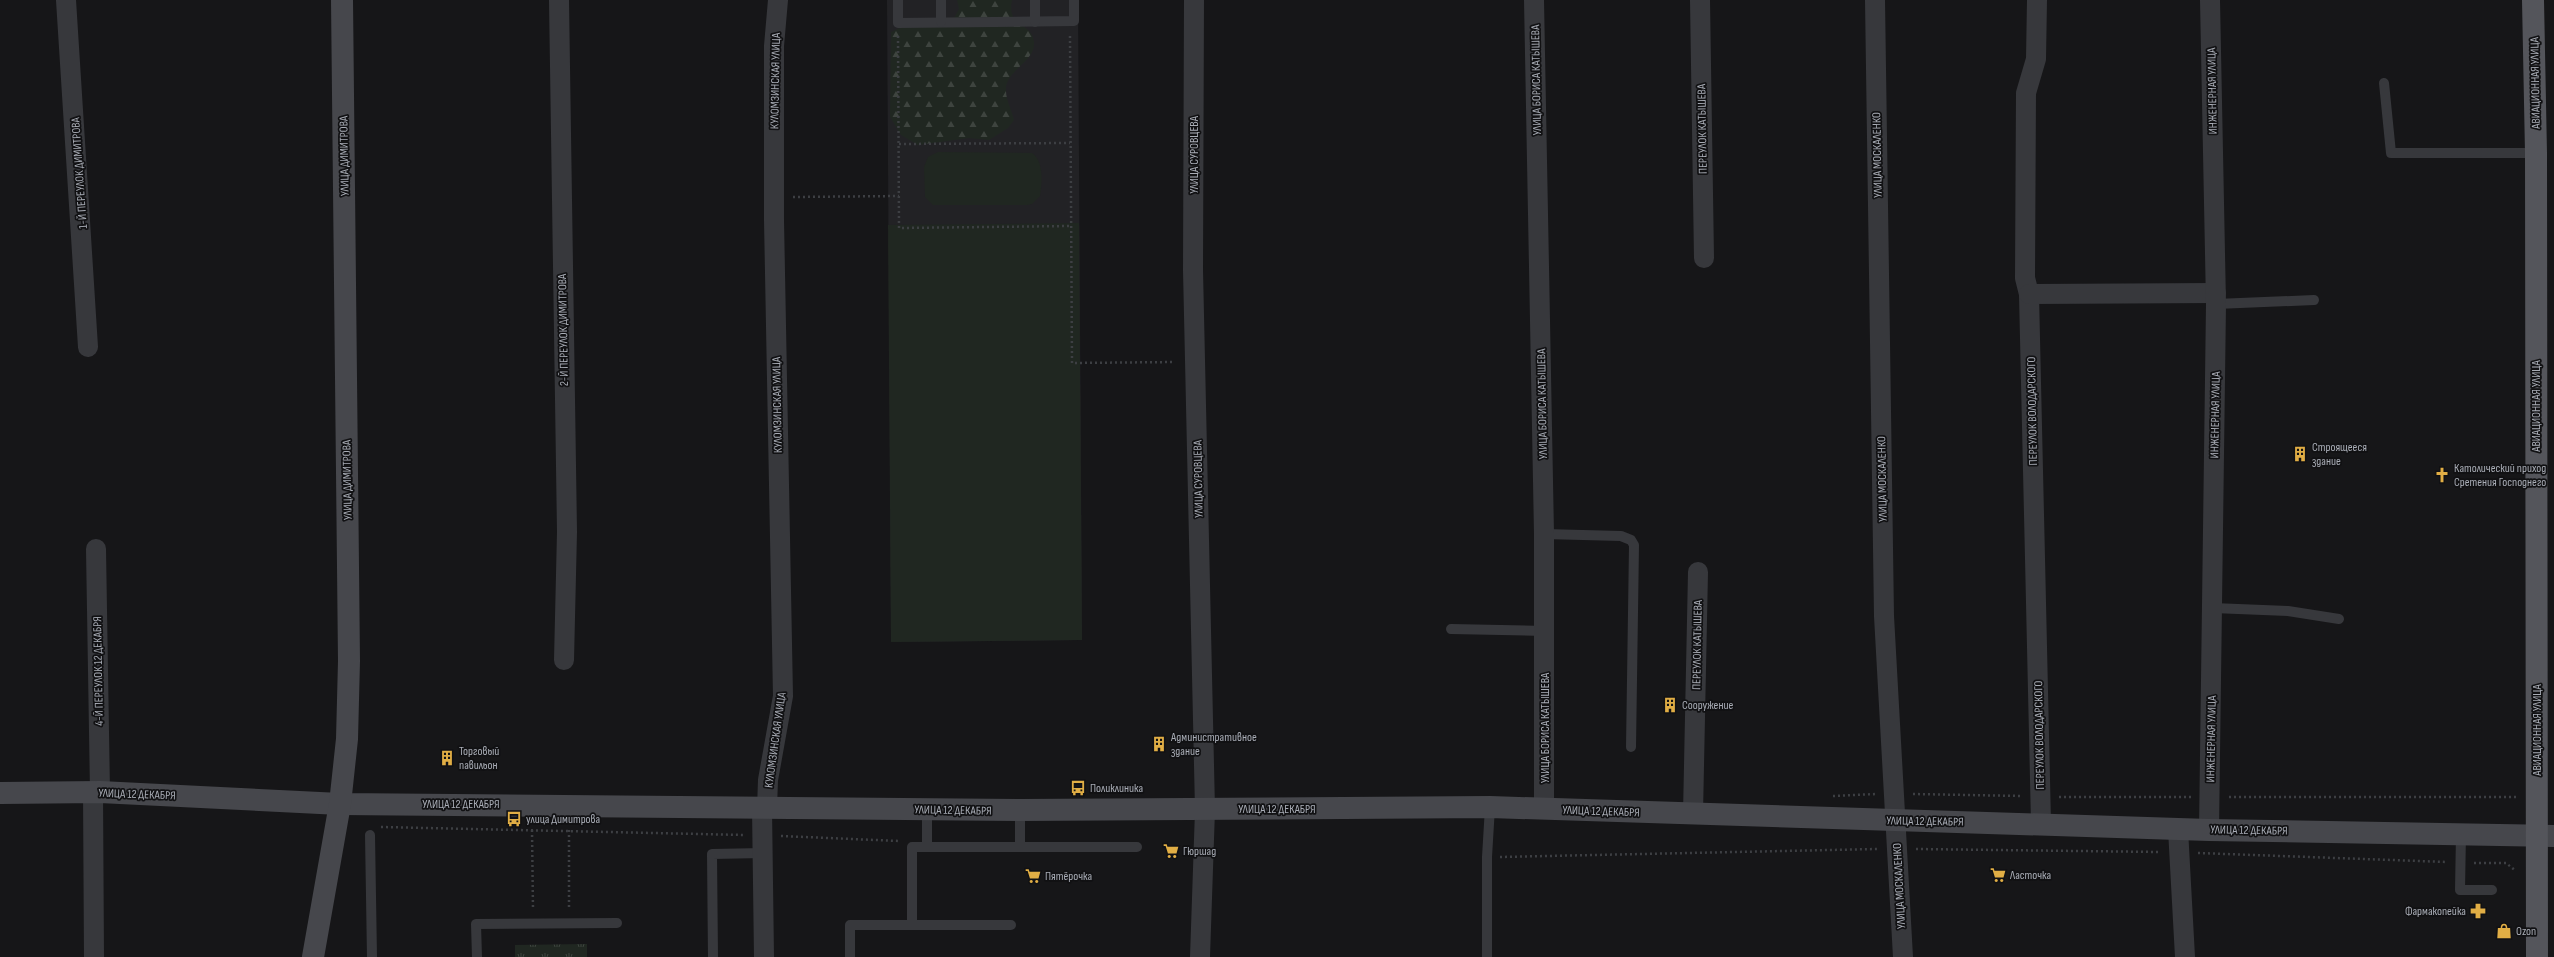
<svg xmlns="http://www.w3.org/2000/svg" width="2554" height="957" viewBox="0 0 2554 957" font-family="'Sofia Sans Condensed',sans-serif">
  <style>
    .built { fill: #222225 }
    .grass { fill: #202721 }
    .forest { fill: url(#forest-firs) }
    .park { fill: url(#park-tufts) }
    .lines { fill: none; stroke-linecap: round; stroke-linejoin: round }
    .path { stroke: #3d3f43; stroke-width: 2.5; stroke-dasharray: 2 3; stroke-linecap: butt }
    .lane { stroke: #37383c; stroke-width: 10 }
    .street { stroke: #37383c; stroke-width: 20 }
    .secondary { stroke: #46474c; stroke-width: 22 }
    .primary { stroke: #54555b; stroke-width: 22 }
    .labels { text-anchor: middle; stroke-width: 3.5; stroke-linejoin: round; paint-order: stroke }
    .street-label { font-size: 12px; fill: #a9adb6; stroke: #111113 }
    .poi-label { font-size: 12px; fill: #a9adb6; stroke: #111113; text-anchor: start }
  </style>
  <defs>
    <pattern id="forest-firs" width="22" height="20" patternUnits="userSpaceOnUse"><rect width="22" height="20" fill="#202721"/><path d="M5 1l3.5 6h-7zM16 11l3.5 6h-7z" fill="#3e443f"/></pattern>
    <pattern id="park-tufts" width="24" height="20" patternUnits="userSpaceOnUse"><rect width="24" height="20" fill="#202721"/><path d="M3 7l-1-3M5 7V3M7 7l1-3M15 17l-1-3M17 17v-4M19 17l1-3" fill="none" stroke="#3e443f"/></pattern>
  </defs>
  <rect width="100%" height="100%" fill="#161618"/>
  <!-- built -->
  <polygon class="built" points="887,0 1078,0 1082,640 891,642"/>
  <!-- grass -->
  <g class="grass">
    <path d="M938 152 1032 153C1044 161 1042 183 1040 196L1032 204 1027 205H933L925 197 924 167 928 157Z"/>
    <polygon points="1079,223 1082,640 891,642 888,225"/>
  </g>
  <!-- forest -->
  <path class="forest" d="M957 0H1012C1006 29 1032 21 1034 42 1036 62 1004 71 1006 91 1006 100 1012 111 1014 120L1008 128 989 140 969 138 918 145 901 135 890 117 891 32 902 27 954 18 959 9Z"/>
  <!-- park -->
  <polygon class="park" points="587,944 587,957 515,957 515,945"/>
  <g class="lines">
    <!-- path -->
    <g class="path">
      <polyline points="898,36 899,228 1071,226"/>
      <polyline points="1070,36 1072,363 1175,362"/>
      <polyline points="899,144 1070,143"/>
      <polyline points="793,197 899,196"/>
      <polyline points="2467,468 2516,468"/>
      <polyline points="1913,794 2022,796"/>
      <polyline points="1833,796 1876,794"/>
      <polyline points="2059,797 2192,797"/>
      <polyline points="2229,797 2518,797"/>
      <polyline points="381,827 744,835"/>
      <polyline points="532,830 533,909"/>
      <polyline points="569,830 569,909"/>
      <polyline points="781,836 899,841"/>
      <polyline points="1916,849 2159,852"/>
      <polyline points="2198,853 2447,862"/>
      <polyline points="1500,857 1877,849"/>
      <polyline points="2474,863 2506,863 2516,871"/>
    </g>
    <!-- lane -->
    <g class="lane">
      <polyline points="898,0 898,23 1074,21 1074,0"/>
      <polyline points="941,0 941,22"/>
      <polyline points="1035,0 1035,22"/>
      <polyline points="2384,83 2391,153 2536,153"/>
      <polyline points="2216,304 2314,300"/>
      <polyline points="1544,534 1621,536 1631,540 1634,545 1631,747"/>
      <polyline points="2213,608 2288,611 2339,619"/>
      <polyline points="1451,629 1545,631"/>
      <polyline points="927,809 927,847"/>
      <polyline points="2461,834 2460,890 2492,890"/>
      <polyline points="370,835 372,957"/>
      <polyline points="1020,847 1020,810"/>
      <polyline points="912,925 912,847 1137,847"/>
      <polyline points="477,957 476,924 617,923"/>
      <polyline points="713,957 712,854 763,853"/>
      <polyline points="850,957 850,925 1011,925"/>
      <polyline points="1487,957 1487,857 1490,807"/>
    </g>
    <!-- street -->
    <g class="street">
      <polyline points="66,0 88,347"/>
      <polyline points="559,0 567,532 564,660"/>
      <polyline points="1194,0 1193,270 1205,810 1200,957"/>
      <polyline points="1534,0 1544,534 1544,808"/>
      <polyline points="1700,0 1704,258"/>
      <polyline points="1875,0 1884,616 1903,957"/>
      <polyline points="2037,0 2036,59 2026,93 2025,278 2029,294 2041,823"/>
      <polyline points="2029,294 2216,293"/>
      <polyline points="96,549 100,792"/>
      <polyline points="93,792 94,957"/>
      <polyline points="762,808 764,957"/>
      <polyline points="767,808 768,780 783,696 774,220 774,46 778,0"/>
      <polyline points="1693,814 1698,572"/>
      <polyline points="2178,829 2185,957"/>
      <polyline points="2209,830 2216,304 2210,0"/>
    </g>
    <!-- secondary -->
    <g class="secondary">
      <polyline points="0,793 100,792 340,804 1020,810 1490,807 2209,830 2554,836"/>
      <polyline points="313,957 340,804 347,739 349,661 342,0"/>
    </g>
    <!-- primary -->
    <polyline class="primary" points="2533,0 2536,153 2537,957"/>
  </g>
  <!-- icons -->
  <defs>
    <symbol id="building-bare" viewBox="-9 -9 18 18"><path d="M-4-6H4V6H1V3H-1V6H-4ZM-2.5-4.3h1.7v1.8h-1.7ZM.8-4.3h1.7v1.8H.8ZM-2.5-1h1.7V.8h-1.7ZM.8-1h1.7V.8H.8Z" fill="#e1ae45" stroke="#111113" stroke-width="2.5" paint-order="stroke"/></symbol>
    <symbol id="church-bare" viewBox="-9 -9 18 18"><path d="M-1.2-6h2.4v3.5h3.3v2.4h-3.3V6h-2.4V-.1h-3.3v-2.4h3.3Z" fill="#e1ae45" stroke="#111113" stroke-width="2.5" paint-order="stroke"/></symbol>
    <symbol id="bus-bare" viewBox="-9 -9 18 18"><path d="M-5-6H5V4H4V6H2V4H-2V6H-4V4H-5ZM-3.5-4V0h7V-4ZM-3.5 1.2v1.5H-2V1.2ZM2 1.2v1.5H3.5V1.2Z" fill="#e1ae45" stroke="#111113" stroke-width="2.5" paint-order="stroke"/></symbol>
    <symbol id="supermarket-bare" viewBox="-9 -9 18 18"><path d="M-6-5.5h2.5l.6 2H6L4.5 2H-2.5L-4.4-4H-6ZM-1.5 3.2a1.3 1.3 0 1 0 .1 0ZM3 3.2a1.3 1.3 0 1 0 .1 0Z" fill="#e1ae45" stroke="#111113" stroke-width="2.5" paint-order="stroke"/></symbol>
    <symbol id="pharmacy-bare" viewBox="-9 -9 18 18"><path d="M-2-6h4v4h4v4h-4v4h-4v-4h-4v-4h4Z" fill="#e1ae45" stroke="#111113" stroke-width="2.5" paint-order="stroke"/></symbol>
    <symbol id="shop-bare" viewBox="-9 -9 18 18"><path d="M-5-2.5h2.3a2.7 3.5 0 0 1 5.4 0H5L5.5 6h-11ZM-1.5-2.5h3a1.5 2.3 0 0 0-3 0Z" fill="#e1ae45" stroke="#111113" stroke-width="2.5" paint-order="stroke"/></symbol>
  </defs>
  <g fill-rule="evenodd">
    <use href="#building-bare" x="2289" y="443" width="22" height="22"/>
    <use href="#church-bare" x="2431" y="464" width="22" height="22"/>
    <use href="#building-bare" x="1659" y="694" width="22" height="22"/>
    <use href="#building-bare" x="1148" y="733" width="22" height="22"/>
    <use href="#building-bare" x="436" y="747" width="22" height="22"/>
    <use href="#bus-bare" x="1067" y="777" width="22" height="22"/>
    <use href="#bus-bare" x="503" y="808" width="22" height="22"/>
    <use href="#supermarket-bare" x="1160" y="840" width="22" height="22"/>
    <use href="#supermarket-bare" x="1987" y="864" width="22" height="22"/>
    <use href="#supermarket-bare" x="1022" y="865" width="22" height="22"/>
    <use href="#pharmacy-bare" x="2467" y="900" width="22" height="22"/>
    <use href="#shop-bare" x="2493" y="920" width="22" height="22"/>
  </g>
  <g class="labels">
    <!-- street labels -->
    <g class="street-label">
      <text transform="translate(1536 80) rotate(-91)" y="4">УЛИЦА БОРИСА КАТЫШЕВА</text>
      <text transform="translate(775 81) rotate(-89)" y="4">КУЛОМЗИНСКАЯ УЛИЦА</text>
      <text transform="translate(2535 83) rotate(-91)" y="4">АВИАЦИОННАЯ УЛИЦА</text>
      <text transform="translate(2212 91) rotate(-91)" y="4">ИНЖЕНЕРНАЯ УЛИЦА</text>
      <text transform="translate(1702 129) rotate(-91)" y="4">ПЕРЕУЛОК КАТЫШЕВА</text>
      <text transform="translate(1194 155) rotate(-90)" y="4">УЛИЦА СУРОВЦЕВА</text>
      <text transform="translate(1877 155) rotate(-91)" y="4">УЛИЦА МОСКАЛЕНКО</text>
      <text transform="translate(344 156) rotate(-91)" y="4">УЛИЦА ДИМИТРОВА</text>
      <text transform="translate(79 173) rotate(-94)" y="4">1-Й ПЕРЕУЛОК ДИМИТРОВА</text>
      <text transform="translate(563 330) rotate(-91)" y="4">2-Й ПЕРЕУЛОК ДИМИТРОВА</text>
      <text transform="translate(1542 404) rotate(-91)" y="4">УЛИЦА БОРИСА КАТЫШЕВА</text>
      <text transform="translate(777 405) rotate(-91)" y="4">КУЛОМЗИНСКАЯ УЛИЦА</text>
      <text transform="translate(2536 406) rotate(-90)" y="4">АВИАЦИОННАЯ УЛИЦА</text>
      <text transform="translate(2032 411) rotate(-91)" y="4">ПЕРЕУЛОК ВОЛОДАРСКОГО</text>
      <text transform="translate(2215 415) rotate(-89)" y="4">ИНЖЕНЕРНАЯ УЛИЦА</text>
      <text transform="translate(1198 479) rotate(-91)" y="4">УЛИЦА СУРОВЦЕВА</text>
      <text transform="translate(1882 479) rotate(-91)" y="4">УЛИЦА МОСКАЛЕНКО</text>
      <text transform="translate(347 480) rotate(-91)" y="4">УЛИЦА ДИМИТРОВА</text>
      <text transform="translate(1697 645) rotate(-89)" y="4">ПЕРЕУЛОК КАТЫШЕВА</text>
      <text transform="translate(98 671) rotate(-91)" y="4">4-Й ПЕРЕУЛОК 12 ДЕКАБРЯ</text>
      <text transform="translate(1545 728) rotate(-90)" y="4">УЛИЦА БОРИСА КАТЫШЕВА</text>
      <text transform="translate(2537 730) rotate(-90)" y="4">АВИАЦИОННАЯ УЛИЦА</text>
      <text transform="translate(2039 735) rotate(-91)" y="4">ПЕРЕУЛОК ВОЛОДАРСКОГО</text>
      <text transform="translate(2211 739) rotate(-89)" y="4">ИНЖЕНЕРНАЯ УЛИЦА</text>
      <text transform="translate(775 740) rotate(-82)" y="4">КУЛОМЗИНСКАЯ УЛИЦА</text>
      <text transform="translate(137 794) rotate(2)" y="4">УЛИЦА 12 ДЕКАБРЯ</text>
      <text x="461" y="808">УЛИЦА 12 ДЕКАБРЯ</text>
      <text x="1277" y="813">УЛИЦА 12 ДЕКАБРЯ</text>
      <text transform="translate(953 810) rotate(1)" y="4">УЛИЦА 12 ДЕКАБРЯ</text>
      <text transform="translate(1601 811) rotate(2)" y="4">УЛИЦА 12 ДЕКАБРЯ</text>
      <text transform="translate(1925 821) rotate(1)" y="4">УЛИЦА 12 ДЕКАБРЯ</text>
      <text transform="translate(2249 830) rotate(1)" y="4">УЛИЦА 12 ДЕКАБРЯ</text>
      <text transform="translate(1899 886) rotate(-93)" y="4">УЛИЦА МОСКАЛЕНКО</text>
    </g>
    <!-- poi labels -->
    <g class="poi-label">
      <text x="2312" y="451">Строящееся<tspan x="2312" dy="14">здание</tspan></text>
      <text x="2454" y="472">Католический приход<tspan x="2454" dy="14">Сретения Господнего</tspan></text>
      <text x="1682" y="709">Сооружение</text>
      <text x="1171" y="741">Административное<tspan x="1171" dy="14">здание</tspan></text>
      <text x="459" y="755">Торговый<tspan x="459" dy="14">павильон</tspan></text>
      <text x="1090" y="792">Поликлиника</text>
      <text x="526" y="823">улица Димитрова</text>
      <text x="1183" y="855">Гюршад</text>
      <text x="2010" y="879">Ласточка</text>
      <text x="1045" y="880">Пятёрочка</text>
      <text x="2466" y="915" text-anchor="end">Фармакопейка</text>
      <text x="2516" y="935">Ozon</text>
    </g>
  </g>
</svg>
